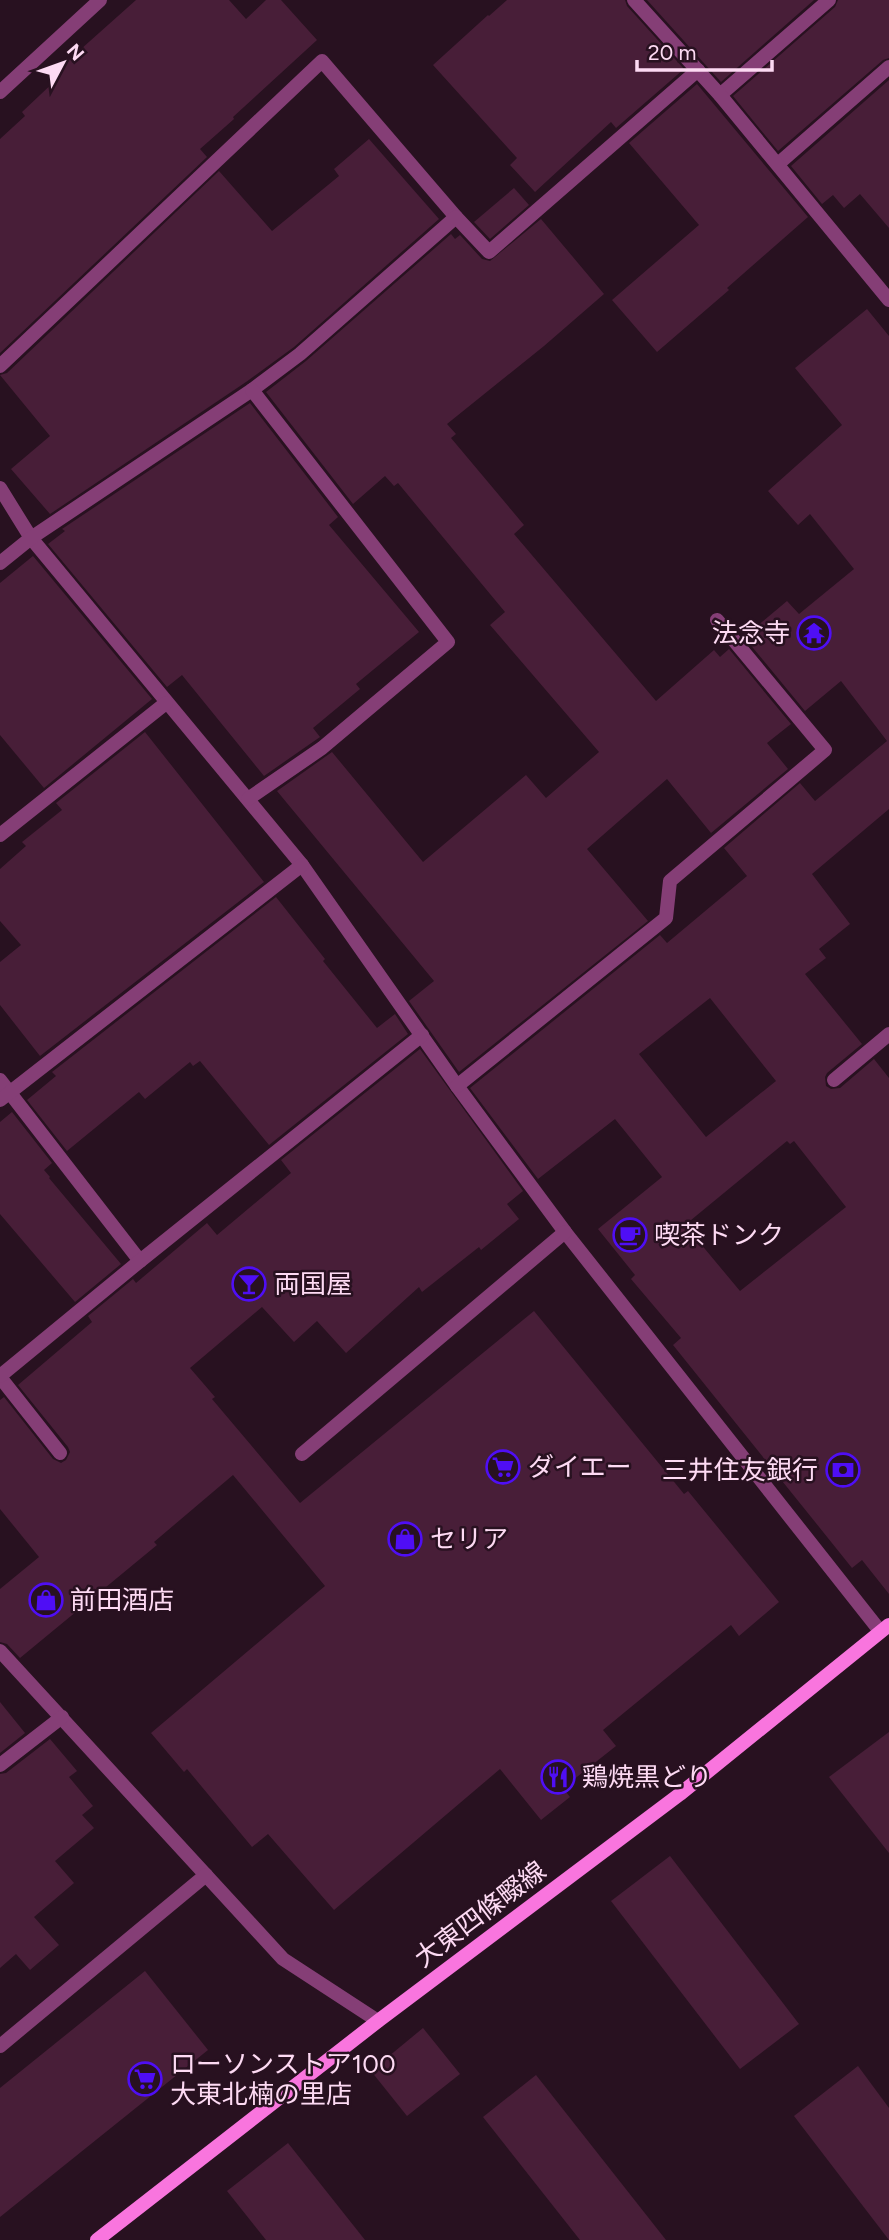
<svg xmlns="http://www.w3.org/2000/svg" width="889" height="2240" viewBox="0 0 889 2240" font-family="Figtree,'Noto Sans JP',sans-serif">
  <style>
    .building { fill: #481e38; fill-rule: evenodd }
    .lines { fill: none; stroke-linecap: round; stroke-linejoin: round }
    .lane { stroke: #853e76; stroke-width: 14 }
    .street { stroke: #853e76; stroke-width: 14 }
    .secondary { stroke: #f975de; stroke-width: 14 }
    .labels { text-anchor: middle; stroke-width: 5; stroke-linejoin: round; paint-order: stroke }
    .poi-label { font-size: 26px; fill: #fddaf3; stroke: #281120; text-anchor: start }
    .street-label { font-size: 26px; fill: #fddaf3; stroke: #281120 }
  </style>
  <rect width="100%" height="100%" fill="#281120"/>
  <!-- building -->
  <g class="building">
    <polygon points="136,0 229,0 246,19 266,0 281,0 317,40 233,117 234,119 200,149 207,157 0,353 0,139 25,116 22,112 57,79 53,74"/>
    <polygon points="507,0 625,0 627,6 684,69 616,128 611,122 535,192 510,165 517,158 433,65 488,15 489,16"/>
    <polygon points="647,0 814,0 721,82"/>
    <polygon points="838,0 889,0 889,58 883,60 778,151 733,96 835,7"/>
    <polygon points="889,80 889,228 860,194 844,208 833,195 822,204 791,166"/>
    <polygon points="697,84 808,217 727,288 729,290 657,352 612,300 699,225 629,143"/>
    <polygon points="369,139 439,219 294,347 246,382 50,514 11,469 50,436 0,375 7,373 219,171 272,231 339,176 334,169"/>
    <polygon points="514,188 529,205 490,239 474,222"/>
    <polygon points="541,219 604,294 544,346 447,424 456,434 451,438 524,525 514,534 656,701 714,650 720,657 729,649 791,724 767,743 788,769 711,833 667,779 587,849 648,921 459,1072 409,1001 434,981 277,791 332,752 423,862 526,775 546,798 599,752 490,625 505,612 398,483 394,486 385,476 353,504 266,392 306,361 451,234 455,239 460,235 482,259 490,261"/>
    <path d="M867 309 889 336V809L812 874 850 924 819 949 826 958 805 974 862 1044 827 1073 825 1077 826 1086 831 1089 840 1088 874 1059 889 1078V1594L862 1560 852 1568 673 1345 681 1338 631 1279 635 1275 598 1229 662 1177 615 1119 538 1179 470 1088 660 935 667 943 747 876 724 848 800 783 815 801 887 741 841 681 805 711 744 637 787 601 799 614 854 569 810 514 798 525 768 491 842 425 795 368ZM710 998 776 1081 706 1137 639 1054ZM787 1141 790 1144 794 1141 846 1207 740 1291 685 1225Z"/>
    <polygon points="250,403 338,517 329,525 419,632 356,684 360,689 313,728 320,737 264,776 182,675 167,687 48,544 65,531 62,529"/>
    <polygon points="33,556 152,699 44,788 0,735 0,583"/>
    <polygon points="145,732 264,882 40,1056 0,1005 0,962 21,945 0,921 0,869 26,846 22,842 62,810 56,803"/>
    <polygon points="276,897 325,959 323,961 377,1028 395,1014 408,1034 269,1145 200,1061 193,1066 190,1062 145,1099 139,1092 67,1151 27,1100 56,1076 52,1072"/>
    <polygon points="420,1049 523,1191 507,1204 519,1219 481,1250 479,1247 422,1292 419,1287 346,1353 317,1321 294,1342 262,1307 190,1368 215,1397 212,1399 300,1503 534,1311 684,1494 688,1491 779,1602 739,1636 731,1625 603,1730 616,1746 563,1788 570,1797 541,1820 500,1769 334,1910 268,1834 252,1847 187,1769 184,1772 151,1733 325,1586 233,1475 154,1542 157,1545 20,1658 7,1644 0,1642 0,1589 39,1557 0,1509 0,1400 4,1397 53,1459 61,1463 66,1460 70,1452 68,1447 18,1385 92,1322 88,1316 133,1279 136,1283 207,1223 217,1235 291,1173 281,1160"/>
    <polygon points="12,1112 52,1163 44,1170 50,1177 49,1178 121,1264 75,1302 0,1214 0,1122"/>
    <polygon points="0,1702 25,1733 0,1753"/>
    <polygon points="889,1732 889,1853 829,1777"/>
    <polygon points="50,1739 77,1771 69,1777 93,1806 82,1815 94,1828 55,1861 74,1883 34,1917 59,1945 30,1970 16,1954 0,1968 0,1774 6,1773"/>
    <polygon points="670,1856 799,2024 740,2069 611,1901"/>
    <polygon points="145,1971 208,2050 0,2217 0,2088"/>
    <polygon points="423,2028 460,2074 407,2116 371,2071"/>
    <polygon points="858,2066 889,2108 889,2240 794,2116"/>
    <polygon points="536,2075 666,2240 580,2240 483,2117"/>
    <polygon points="288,2143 365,2240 266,2240 227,2191"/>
  </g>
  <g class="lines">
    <!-- lane -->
    <g class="lane">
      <polyline points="720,95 829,0"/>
      <polyline points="778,164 889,67"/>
      <polyline points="834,1080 889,1034"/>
      <polyline points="0,1377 60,1453"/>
    </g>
    <!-- street -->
    <g class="street">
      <polyline points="634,0 720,95 889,300"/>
      <polyline points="0,92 100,0"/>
      <polyline points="0,366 322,61 456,217"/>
      <polyline points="0,488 31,538 302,865 457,1086 565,1232 880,1631"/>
      <polyline points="0,563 31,538 252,390 300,354 456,217 489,252 698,70"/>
      <polyline points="248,799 322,748 448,642 252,390"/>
      <polyline points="0,835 166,703"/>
      <polyline points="0,1080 140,1261"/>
      <polyline points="457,1086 666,918 670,881 825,750 717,620"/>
      <polyline points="0,1100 302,865"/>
      <polyline points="0,1376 140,1261 422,1035"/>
      <polyline points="302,1454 565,1232"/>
      <polyline points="0,1651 283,1959 378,2021"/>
      <polyline points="0,1765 62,1717"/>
      <polyline points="0,2046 206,1875"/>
    </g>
    <!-- secondary -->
    <polyline class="secondary" points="97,2240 378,2021 680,1794 889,1625"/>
  </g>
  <!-- icons -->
  <defs>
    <symbol id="temple-ring" viewBox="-11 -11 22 22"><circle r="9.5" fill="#281120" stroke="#4f0ef5" stroke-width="1.5"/><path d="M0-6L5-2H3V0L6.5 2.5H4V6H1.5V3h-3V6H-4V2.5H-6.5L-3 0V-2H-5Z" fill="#4f0ef5"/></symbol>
    <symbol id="cafe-ring" viewBox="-11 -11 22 22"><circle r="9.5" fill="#281120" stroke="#4f0ef5" stroke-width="1.5"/><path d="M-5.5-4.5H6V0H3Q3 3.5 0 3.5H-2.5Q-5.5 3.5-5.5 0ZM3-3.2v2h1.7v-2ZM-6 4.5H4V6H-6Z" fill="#4f0ef5"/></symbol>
    <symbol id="bar-ring" viewBox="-11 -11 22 22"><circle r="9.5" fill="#281120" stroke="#4f0ef5" stroke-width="1.5"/><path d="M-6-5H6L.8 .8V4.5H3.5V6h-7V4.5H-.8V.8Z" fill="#4f0ef5"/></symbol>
    <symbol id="supermarket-ring" viewBox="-11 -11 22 22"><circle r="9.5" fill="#281120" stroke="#4f0ef5" stroke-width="1.5"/><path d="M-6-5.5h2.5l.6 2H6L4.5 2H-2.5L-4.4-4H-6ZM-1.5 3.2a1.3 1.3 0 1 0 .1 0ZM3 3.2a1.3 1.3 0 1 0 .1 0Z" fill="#4f0ef5"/></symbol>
    <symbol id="bank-ring" viewBox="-11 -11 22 22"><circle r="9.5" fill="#281120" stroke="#4f0ef5" stroke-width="1.5"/><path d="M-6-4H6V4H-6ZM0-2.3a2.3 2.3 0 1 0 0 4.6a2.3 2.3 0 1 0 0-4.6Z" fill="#4f0ef5"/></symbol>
    <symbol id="shop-ring" viewBox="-11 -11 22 22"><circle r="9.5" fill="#281120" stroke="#4f0ef5" stroke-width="1.5"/><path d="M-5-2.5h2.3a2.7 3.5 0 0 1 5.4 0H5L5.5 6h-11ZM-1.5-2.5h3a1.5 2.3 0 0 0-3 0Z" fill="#4f0ef5"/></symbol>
    <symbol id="restaurant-ring" viewBox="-11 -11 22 22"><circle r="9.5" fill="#281120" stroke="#4f0ef5" stroke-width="1.5"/><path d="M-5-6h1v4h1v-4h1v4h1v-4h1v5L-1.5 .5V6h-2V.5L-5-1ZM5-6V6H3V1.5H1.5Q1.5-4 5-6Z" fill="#4f0ef5"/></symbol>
  </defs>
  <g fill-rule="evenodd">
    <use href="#temple-ring" x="795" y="614" width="38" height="38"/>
    <use href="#cafe-ring" x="611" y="1216" width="38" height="38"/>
    <use href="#bar-ring" x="230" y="1265" width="38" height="38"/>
    <use href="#supermarket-ring" x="484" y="1448" width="38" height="38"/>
    <use href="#bank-ring" x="824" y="1451" width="38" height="38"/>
    <use href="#shop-ring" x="386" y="1520" width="38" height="38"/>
    <use href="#shop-ring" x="27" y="1581" width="38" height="38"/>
    <use href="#restaurant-ring" x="539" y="1758" width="38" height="38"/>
    <use href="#supermarket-ring" x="126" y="2060" width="38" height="38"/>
  </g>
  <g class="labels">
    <!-- poi labels -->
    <g class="poi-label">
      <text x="790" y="642" text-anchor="end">法念寺</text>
      <text x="654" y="1244">喫茶ドンク</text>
      <text x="274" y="1293">両国屋</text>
      <text x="528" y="1476">ダイエー</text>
      <text x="818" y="1479" text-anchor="end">三井住友銀行</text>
      <text x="430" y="1548">セリア</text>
      <text x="70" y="1609">前田酒店</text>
      <text x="582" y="1786">鶏焼黒どり</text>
      <text x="170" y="2073">ローソンストア100<tspan x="170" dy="30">大東北楠の里店</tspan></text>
    </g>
    <!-- street labels -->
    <g class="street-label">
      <text transform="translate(480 1914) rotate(-37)" y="9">大東四條畷線</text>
    </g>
  </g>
  <!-- north arrow -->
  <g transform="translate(63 63) rotate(49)" stroke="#281120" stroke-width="5" paint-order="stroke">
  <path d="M0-5L12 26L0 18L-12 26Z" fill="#fddaf3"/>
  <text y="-10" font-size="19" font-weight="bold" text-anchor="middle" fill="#fddaf3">N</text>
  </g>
  <!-- scale -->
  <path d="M637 60v10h135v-10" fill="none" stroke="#fddaf3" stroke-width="3.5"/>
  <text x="648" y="60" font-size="21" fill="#fddaf3" stroke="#281120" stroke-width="5" paint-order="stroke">20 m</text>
</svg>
